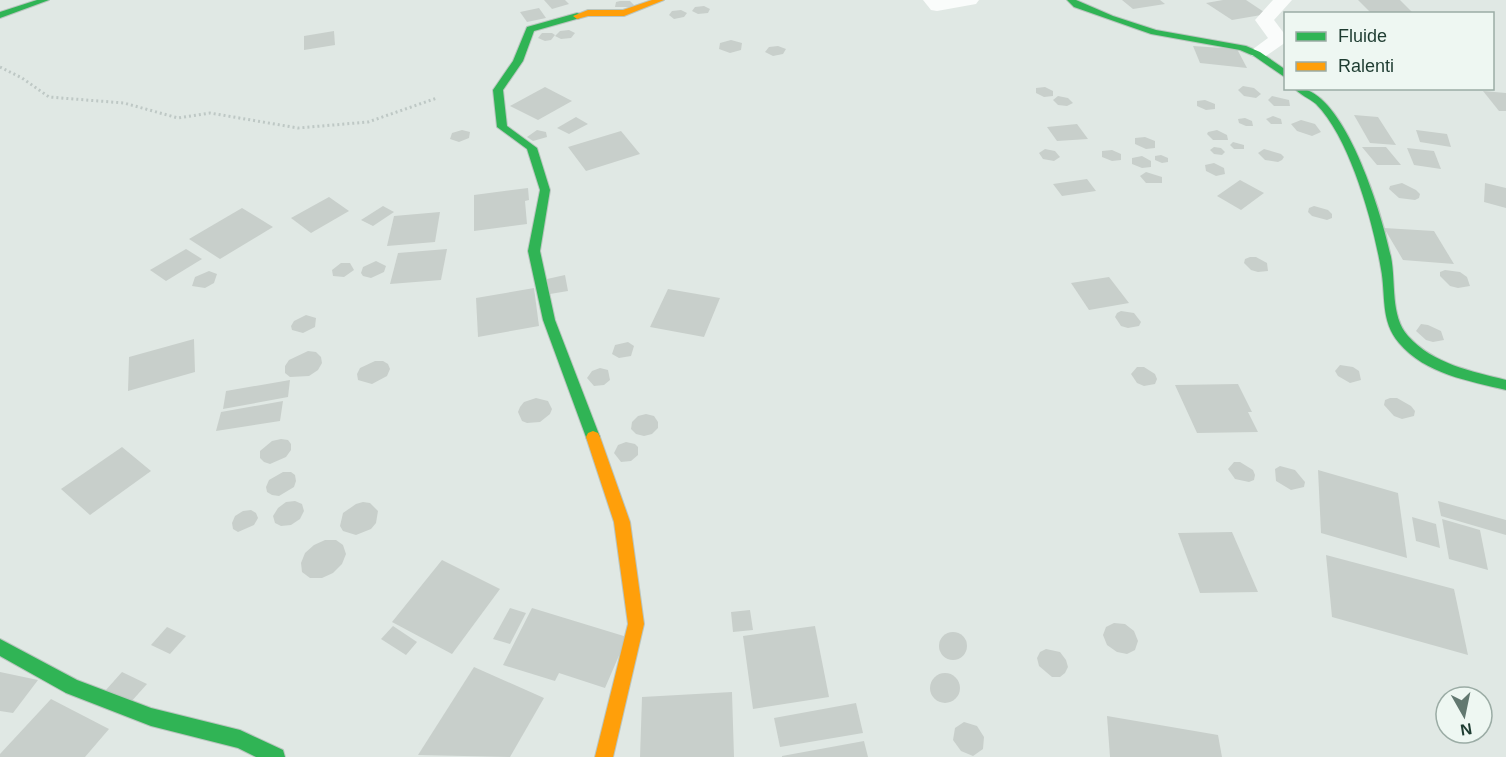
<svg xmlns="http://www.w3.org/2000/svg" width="1506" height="757" viewBox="0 0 1506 757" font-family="Helvetica,sans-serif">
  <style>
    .building { fill: #c8cfcb }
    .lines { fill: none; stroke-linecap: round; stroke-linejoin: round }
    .fast-casing { stroke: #bac5bf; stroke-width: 2 }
    .slow-casing { stroke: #bac5bf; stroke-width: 2 }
    .path { stroke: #bec8c5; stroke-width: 3; stroke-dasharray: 2 3; stroke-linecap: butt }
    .street { fill: #fafcfb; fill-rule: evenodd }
    .fast { fill: #30b455; fill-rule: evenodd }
    .slow { fill: #ff9f0a; fill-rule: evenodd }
  </style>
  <rect width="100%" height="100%" fill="#e0e8e4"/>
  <!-- building -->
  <g class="building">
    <polygon points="544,0 565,0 569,4 552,9"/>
    <polygon points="1122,0 1160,0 1165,4 1133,9"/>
    <polygon points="1223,0 1246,0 1267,14 1232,20 1206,3"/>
    <polygon points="1358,0 1400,0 1414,14 1371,13"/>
    <polygon points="620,1 630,1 634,5 632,7 615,7 616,2"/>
    <polygon points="704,6 710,9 708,13 698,14 692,11 695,7"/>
    <polygon points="539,8 546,18 527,22 520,12"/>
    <polygon points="681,10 687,13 684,17 674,19 669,15 672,11"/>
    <polygon points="569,30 575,33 571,38 561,39 555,36 560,31"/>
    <polygon points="334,31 335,45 304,50 304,36"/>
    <polygon points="542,33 552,33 555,35 551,40 545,41 538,38"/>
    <polygon points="731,40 742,43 741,50 730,53 719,49 720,43"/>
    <polygon points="778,46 786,49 783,54 773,56 765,52 769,47"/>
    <polygon points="1193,46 1237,49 1247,68 1200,63"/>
    <polygon points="1243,86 1254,88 1261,94 1256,98 1244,96 1238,90"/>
    <polygon points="545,87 572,101 538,120 510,106"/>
    <polygon points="1045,87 1053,91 1053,96 1044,97 1036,93 1036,88"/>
    <polygon points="1483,91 1506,93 1506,111 1499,111"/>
    <polygon points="1058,96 1068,98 1073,103 1067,106 1058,105 1053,100"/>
    <polygon points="1272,96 1289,100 1290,106 1274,106 1268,100"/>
    <polygon points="1205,100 1215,104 1215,109 1206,110 1197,106 1197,101"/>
    <polygon points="1354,115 1378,117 1396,145 1370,143"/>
    <polygon points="1273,116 1281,119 1282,124 1271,124 1266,119"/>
    <polygon points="576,117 588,124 569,134 557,128"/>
    <polygon points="1245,118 1252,121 1253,126 1246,126 1239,123 1238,119"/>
    <polygon points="1301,120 1315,124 1321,132 1312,136 1297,131 1291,124"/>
    <polygon points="1077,124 1088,139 1057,141 1047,127"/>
    <polygon points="462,130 470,132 469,138 459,142 450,139 452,133"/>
    <polygon points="537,130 546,132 547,137 533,141 527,137"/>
    <polygon points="1217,130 1227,135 1228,140 1213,140 1207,134 1208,132"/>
    <polygon points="1416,130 1447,134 1451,147 1420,142"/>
    <polygon points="621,131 640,154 586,171 568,147"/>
    <polygon points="1145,137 1155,141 1155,148 1146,149 1135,144 1135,138"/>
    <polygon points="1233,142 1244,145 1244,149 1234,149 1230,145"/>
    <polygon points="1214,147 1221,148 1225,152 1222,155 1214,154 1210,150"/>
    <polygon points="1362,147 1386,147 1401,165 1377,165"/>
    <polygon points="1407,148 1434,151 1441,169 1414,165"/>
    <polygon points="1045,149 1055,151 1060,157 1054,161 1043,159 1039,153"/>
    <polygon points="1264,149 1281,154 1284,157 1282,160 1278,162 1265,160 1258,153"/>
    <polygon points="1112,150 1121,154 1121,160 1112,161 1102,157 1102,151"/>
    <polygon points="1161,155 1168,158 1168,162 1162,163 1155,160 1155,156"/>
    <polygon points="1142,156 1151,161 1151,167 1142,168 1132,164 1132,158"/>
    <polygon points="1214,163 1224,168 1225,174 1216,176 1206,171 1205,165"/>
    <polygon points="1146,172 1162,177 1162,183 1146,183 1140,176"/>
    <polygon points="1087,179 1096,191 1062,196 1053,184"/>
    <polygon points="1240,180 1264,193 1241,210 1217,196"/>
    <polygon points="1402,183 1416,190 1420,194 1419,198 1415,200 1399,198 1389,189 1390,186"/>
    <polygon points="1485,183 1506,188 1506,208 1484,202"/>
    <polygon points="528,188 529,200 525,201 527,224 474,231 474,195"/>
    <polygon points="329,197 349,211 311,233 291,218"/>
    <polygon points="383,206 394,212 373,226 361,220"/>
    <polygon points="1314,206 1328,210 1332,214 1332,218 1327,220 1312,216 1308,212 1309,208"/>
    <polygon points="242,208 273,227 220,259 189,239"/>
    <polygon points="440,212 435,242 387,246 394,216"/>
    <polygon points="1384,228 1434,231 1454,264 1403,260"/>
    <polygon points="186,249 202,259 166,281 150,270"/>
    <polygon points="447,249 441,280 390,284 398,253"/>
    <polygon points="1250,257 1256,257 1267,263 1268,271 1258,272 1251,270 1244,263 1245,259"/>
    <polygon points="376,261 386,266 384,272 371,278 363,276 361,273 363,267"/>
    <polygon points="341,263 350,263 354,270 344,277 333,276 332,270"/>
    <polygon points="1445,270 1460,272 1467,277 1470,286 1458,288 1450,286 1440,276 1440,272"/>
    <polygon points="209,271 217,274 214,283 205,288 192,286 195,277"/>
    <polygon points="565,275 568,291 550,294 547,279"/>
    <polygon points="1109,277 1129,303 1089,310 1071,283"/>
    <polygon points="534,288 539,326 478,337 476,298"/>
    <polygon points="668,289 720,298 704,337 650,327"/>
    <polygon points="1121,311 1134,313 1141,322 1139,326 1128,328 1121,326 1115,317 1117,313"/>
    <polygon points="306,315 316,318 315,327 303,333 292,330 291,326 294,321"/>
    <polygon points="1421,324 1428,325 1441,331 1444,340 1433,342 1426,340 1416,331"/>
    <polygon points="194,339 195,372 128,391 129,357"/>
    <polygon points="628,342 634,346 631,356 619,358 612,354 615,345"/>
    <polygon points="308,351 316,352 321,357 322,363 318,370 309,376 290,377 285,373 285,366 289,360"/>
    <polygon points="375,361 383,361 388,364 390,369 387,376 372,384 358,380 357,374 360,368"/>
    <polygon points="1340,365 1353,367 1359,371 1361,380 1350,383 1338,376 1335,371"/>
    <polygon points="1137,367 1144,367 1155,374 1157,379 1155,384 1144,386 1137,383 1131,374"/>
    <polygon points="600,368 608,370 610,380 604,385 594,386 587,378 592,371"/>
    <polygon points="290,380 288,397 223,409 226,391"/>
    <polygon points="1238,384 1252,412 1248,412 1258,432 1197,433 1175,385"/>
    <polygon points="536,398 548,401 552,409 550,414 540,422 527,423 522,421 518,412 520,407 524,402"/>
    <polygon points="1390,398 1397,398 1411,406 1415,411 1414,416 1402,419 1394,416 1384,405 1385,400"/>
    <polygon points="283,401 280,421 216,431 221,412"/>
    <polygon points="646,414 654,416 658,422 658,428 652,434 644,436 636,434 631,429 632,422 638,416"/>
    <polygon points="281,439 288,440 291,444 291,450 286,457 270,464 264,462 260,458 260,451 272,441"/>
    <polygon points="626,442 635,444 638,447 638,455 631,461 621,462 614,453 618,445"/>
    <polygon points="122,447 151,471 90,515 61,489"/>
    <polygon points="1234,462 1240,462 1253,470 1255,475 1254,480 1249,482 1235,479 1228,469"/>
    <polygon points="1280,466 1295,470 1305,482 1304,487 1291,490 1276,481 1275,469"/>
    <polygon points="1318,470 1398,493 1407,558 1321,533"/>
    <polygon points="283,472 291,472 295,475 296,481 294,487 279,496 272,495 267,492 266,487 269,480"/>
    <polygon points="295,501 302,504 304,511 300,519 291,525 281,526 275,523 273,516 278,508 286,502"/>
    <polygon points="1438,501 1506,520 1506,535 1441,516"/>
    <polygon points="363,502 370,503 378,511 376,523 371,529 356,535 343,531 340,526 343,513 356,504"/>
    <polygon points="251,510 256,513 258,518 254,525 238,532 233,529 232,523 235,516 243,511"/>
    <polygon points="1412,517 1436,524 1440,548 1416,541"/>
    <polygon points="1442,519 1480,530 1488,570 1449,559"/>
    <polygon points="1232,532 1258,592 1200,593 1178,533"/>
    <polygon points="325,540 336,540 343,545 346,554 342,564 333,573 322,578 310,578 302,572 301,563 305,553 314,545"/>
    <polygon points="1326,555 1454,589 1468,655 1332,617"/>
    <polygon points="442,560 500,589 452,654 392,622"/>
    <polygon points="510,608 526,613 510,644 493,639"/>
    <polygon points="532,608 627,637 605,688 559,673 555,681 503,665"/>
    <polygon points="750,610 753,630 733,632 731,612"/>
    <polygon points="1114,623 1125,624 1134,631 1138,641 1135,650 1127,654 1117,652 1107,645 1103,635 1106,627"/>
    <polygon points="393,626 417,642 406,655 381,639"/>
    <polygon points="815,626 829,697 753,709 743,636"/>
    <polygon points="167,627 186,636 170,654 151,645"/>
    <circle cx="953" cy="646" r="14"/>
    <polygon points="1046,649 1060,652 1066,660 1068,667 1065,673 1060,677 1052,677 1039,666 1037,658 1040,652"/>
    <polygon points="474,667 544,698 510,757 418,755"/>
    <polygon points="0,672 38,680 13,713 0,711"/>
    <polygon points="122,672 147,684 130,703 105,691"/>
    <circle cx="945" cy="688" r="15"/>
    <polygon points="732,692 734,757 640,757 642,697"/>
    <polygon points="51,699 109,729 85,757 0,757 0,754"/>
    <polygon points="856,703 863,733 780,747 774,718"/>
    <polygon points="1107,716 1218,735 1222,757 1110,757"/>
    <polygon points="964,722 977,726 984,737 983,749 973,756 961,751 953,740 955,728"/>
    <polygon points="864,741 868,757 782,757 782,756"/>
  </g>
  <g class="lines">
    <defs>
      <g id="fast">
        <polygon points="37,0 49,0 0,18 0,12"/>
        <polygon points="1067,0 1076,0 1113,16 1156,30 1246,46 1260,52 1286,70 1286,78 1254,56 1240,50 1151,34 1074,7"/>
        <polygon points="577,13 580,14 580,18 534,31 523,61 503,90 507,126 537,148 550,190 540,251 555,320 600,437 598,441 593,443 588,441 586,437 543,320 528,251 540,190 527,149 497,127 493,90 513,61 527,27"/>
        <path d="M1294 88C1298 88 1303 88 1307 90 1349 106 1382 215 1391 257 1396 282 1390 316 1408 336 1433 364 1471 371 1506 380V390C1469 381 1425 374 1399 343 1380 321 1386 295 1381 269 1373 222 1350 138 1316 104 1309 98 1300 95 1294 88Z"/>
        <polygon points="0,639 77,680 151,708 240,730 283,750 285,757 256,757 238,748 151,726 66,693 0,656"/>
      </g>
      <g id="slow">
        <polygon points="652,0 664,0 624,16 588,16 577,19 573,16 588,10 623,10"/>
        <polygon points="593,431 598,433 600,437 630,522 644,624 613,757 595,757 628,624 614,522 586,437 588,433"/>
      </g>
    </defs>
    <!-- fast casing -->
    <use href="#fast" class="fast-casing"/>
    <!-- slow casing -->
    <use href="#slow" class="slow-casing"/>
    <!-- path -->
    <polyline class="path" points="0,67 22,78 49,97 124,103 178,118 210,113 298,128 368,122 437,98"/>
    <!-- street -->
    <g class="street">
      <polygon points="923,0 979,0 976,4 937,11 931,10"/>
      <polygon points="1273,0 1292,0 1274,20 1286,36 1286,42 1266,56 1252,56 1249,52 1268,38 1255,20"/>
    </g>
    <!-- fast -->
    <use href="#fast" class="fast"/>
    <!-- slow -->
    <use href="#slow" class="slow"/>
  </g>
  <!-- legend -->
  <rect x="1284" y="12" width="210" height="78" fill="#eef7f2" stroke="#9baca5" stroke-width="1.5"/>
  <rect x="1296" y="32" width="30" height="9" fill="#30b455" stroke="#9baca5" stroke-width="1.5"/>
  <text x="1338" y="42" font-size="18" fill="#1e3c31">Fluide</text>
  <rect x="1296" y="62" width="30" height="9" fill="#ff9f0a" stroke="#9baca5" stroke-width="1.5"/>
  <text x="1338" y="72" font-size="18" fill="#1e3c31">Ralenti</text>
  <!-- north arrow -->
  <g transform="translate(1464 715) rotate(171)"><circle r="28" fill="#eef7f2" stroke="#9baca5" stroke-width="1.5"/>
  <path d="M0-4.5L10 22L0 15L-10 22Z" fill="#627870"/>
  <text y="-9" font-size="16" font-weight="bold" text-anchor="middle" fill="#1e3c31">N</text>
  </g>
</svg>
